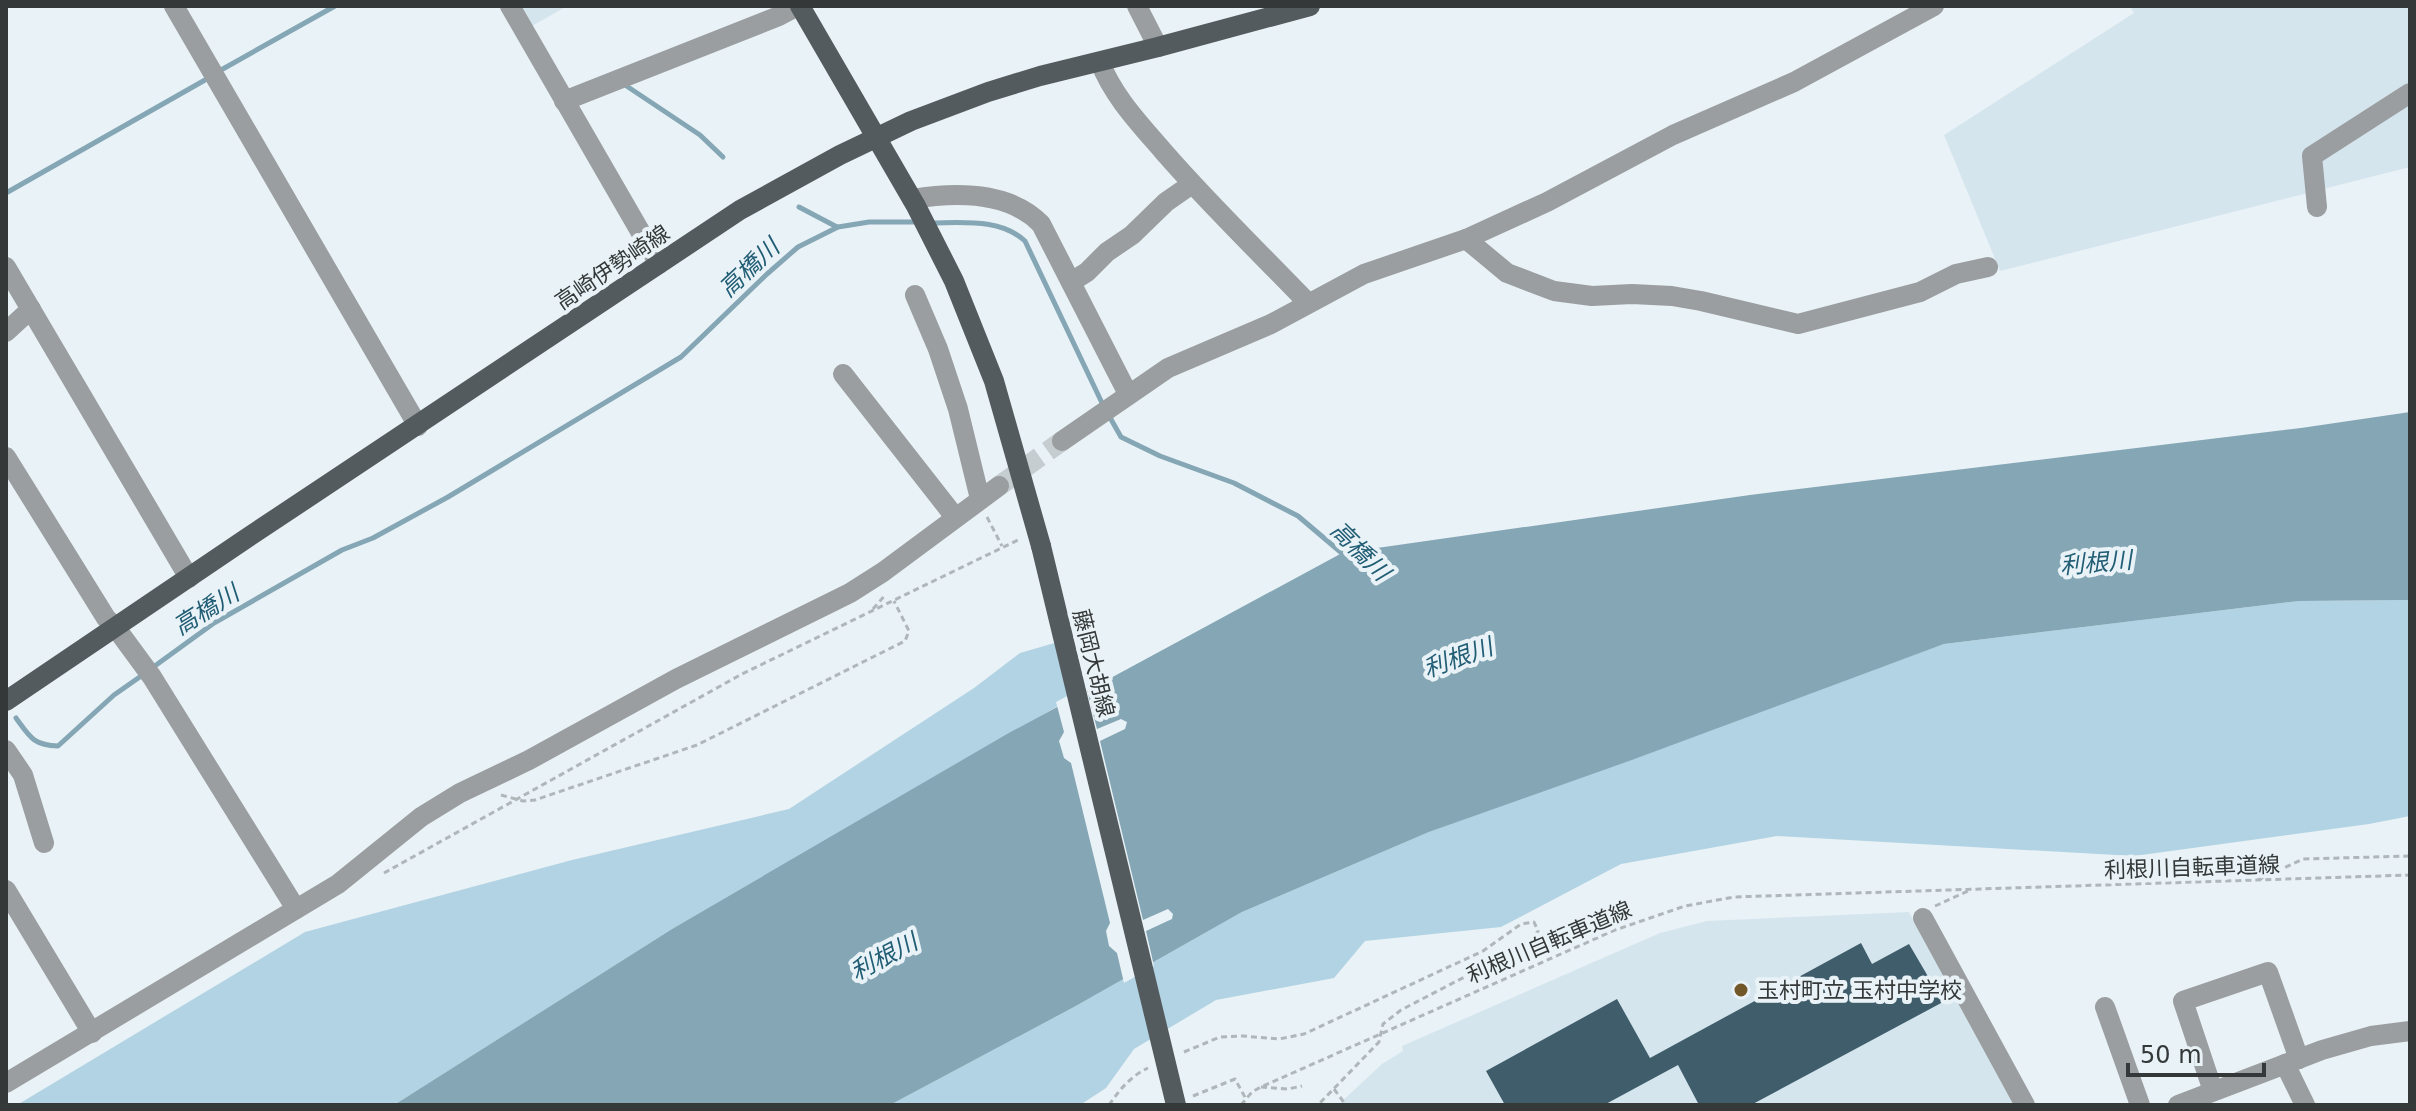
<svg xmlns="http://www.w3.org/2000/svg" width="2416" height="1111" viewBox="0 0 2416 1111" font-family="'DejaVu Sans','Noto Sans JP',sans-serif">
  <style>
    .built { fill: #d5e5ed }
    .green { fill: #b2d3e3 }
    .water { fill: #85a6b5 }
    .pier { fill: #e9f2f6 }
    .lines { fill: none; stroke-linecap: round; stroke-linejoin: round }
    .stream { stroke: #85a6b5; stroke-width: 5 }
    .building { fill: #3f5d6b }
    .minor-tunnel { stroke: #c5cdd0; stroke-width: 20; stroke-dasharray: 20 10; stroke-linecap: butt }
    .path { stroke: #afb7ba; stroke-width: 3; stroke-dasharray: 6 4; stroke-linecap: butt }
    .minor { stroke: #9a9ea0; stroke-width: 20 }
    .major { stroke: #545b5e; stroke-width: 20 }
    .major-bridge { stroke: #545b5e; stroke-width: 20 }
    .poi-dot { fill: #725729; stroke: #e9f2f6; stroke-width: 3 }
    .labels { text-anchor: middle; stroke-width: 8; stroke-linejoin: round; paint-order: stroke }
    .street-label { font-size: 22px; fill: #343839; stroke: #e9f2f6 }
    .poi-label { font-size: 22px; fill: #343839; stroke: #e9f2f6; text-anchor: start }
    .water-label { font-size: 24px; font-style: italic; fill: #215d75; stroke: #e9f2f6 }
  </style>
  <rect width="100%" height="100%" fill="#e9f2f6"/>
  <!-- built -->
  <g class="built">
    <polygon points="520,6 567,6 532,26"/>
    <polygon points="2130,6 2410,6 2410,167 2000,271 1944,135 2134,13"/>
    <polygon points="1909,912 2014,1105 1338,1105 1382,1064 1403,1051 1402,1046 1660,933 1707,921"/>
  </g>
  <!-- green -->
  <g class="green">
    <polygon points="2410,600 2410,816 2369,824 2134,856 1777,836 1621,864 1501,927 1365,941 1334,978 1216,1000 1134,1049 1106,1088 1080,1105 890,1105 1074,1007 1242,912 1429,832 1944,644 2299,601"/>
    <polygon points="1058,642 1070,699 672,929 394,1105 17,1105 305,932 572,860 789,809 974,688 1020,653"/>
  </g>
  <!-- water -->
  <polygon class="water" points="2410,412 2410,600 2299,601 1944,644 1629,761 1429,832 1242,912 1074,1007 890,1105 394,1105 672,929 1007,734 1342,553 1750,495 2301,428"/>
  <!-- pier -->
  <polygon class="pier" points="1086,686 1097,729 1121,719 1127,722 1125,729 1100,741 1143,920 1168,909 1173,914 1172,919 1146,931 1154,966 1124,983 1117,953 1109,946 1106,931 1110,923 1071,763 1064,758 1059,741 1064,732 1056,702"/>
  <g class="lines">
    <!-- stream -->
    <g class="stream">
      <polyline points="221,70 335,6"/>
      <polyline points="625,85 700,135 723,157"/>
      <polyline points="6,193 205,80"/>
      <polyline points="799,207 837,227"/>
      <path d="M930 223C962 223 1000 218 1025 241L1103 405"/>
      <polyline points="1108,414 1121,437 1160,456 1234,483 1298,516 1344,555"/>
      <polyline points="152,668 214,623 342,550 373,538 448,497 681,357 767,274 798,247 838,227 869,222 920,222"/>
      <path d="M16 718C30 737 33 745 58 746L114 695 144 674"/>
    </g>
  </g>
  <!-- building -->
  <polygon class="building" points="1861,943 1872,964 1909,944 1943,1002 1751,1105 1699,1105 1678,1065 1604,1105 1505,1105 1486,1071 1617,999 1650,1058"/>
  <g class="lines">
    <!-- minor-tunnel -->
    <polyline class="minor-tunnel" points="999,486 1062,441"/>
    <!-- path -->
    <g class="path">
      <polyline points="987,517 1002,546"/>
      <polyline points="873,609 886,594"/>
      <polyline points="501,795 523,801 535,800 697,745 905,641 909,631 894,601"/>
      <polyline points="384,873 742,674 1018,540"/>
      <polyline points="2258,880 2303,859 2410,856"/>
      <polyline points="1935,906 1968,891"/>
      <polyline points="1184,1052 1220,1037 1243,1036 1279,1039 1304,1034 1483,951 1521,924 1534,922 1538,931 1530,943 1401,1010 1383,1024 1379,1042 1318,1105"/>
      <polyline points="1261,1087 1288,1089 1302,1086"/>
      <polyline points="1334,1089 1346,1105"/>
      <polyline points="1193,1096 1235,1079 1246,1099"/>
      <path d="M1109 1105C1120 1089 1131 1076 1148 1068"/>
      <polyline points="1241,1105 1252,1092 1261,1087 1615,930 1685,906 1734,897 2410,875"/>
    </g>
    <!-- minor -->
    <g class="minor">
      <polyline points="174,6 418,426"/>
      <polyline points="510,6 659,264"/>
      <polyline points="1137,6 1158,47"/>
      <path d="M1100 62C1113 96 1139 123 1163 151 1209 204 1259 252 1307 302"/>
      <polyline points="564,101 779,16 798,6"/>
      <path d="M912 199C955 192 1009 191 1041 224L1128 394"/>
      <polyline points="2317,207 2312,156 2410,93"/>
      <polyline points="1466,239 1507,273 1554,291 1592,296 1632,294 1672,296 1701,301 1798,324 1920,292 1956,274 1988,267"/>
      <polyline points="6,267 189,578"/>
      <polyline points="1071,282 1087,272 1107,252 1132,235 1166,202 1192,184"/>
      <polyline points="915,295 938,349 958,409 980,499"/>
      <polyline points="6,332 31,309"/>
      <polyline points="843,374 955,517"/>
      <polyline points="1062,441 1168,368 1271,324 1364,274 1466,239 1547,202 1673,135 1794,82 1934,6"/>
      <polyline points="6,457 106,618 116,628 152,677 296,909"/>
      <polyline points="6,750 23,775 44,843"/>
      <polyline points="6,890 92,1033"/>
      <polyline points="1923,918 2025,1105"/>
      <polyline points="2105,1007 2140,1105"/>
      <polyline points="2285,1064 2305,1105"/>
      <polyline points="6,1083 338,884 421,817 460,793 529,760 676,679 850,593 883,572 999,486"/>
      <polyline points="2213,1091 2183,1001 2268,972 2299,1059"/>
      <polyline points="2178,1105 2322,1050 2371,1036 2410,1031"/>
    </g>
    <!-- major -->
    <g class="major">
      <polyline points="800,6 916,206 954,281 994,381 1041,546"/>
      <polyline points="6,701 247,538 740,210 840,155 911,121 988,92 1040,76 1158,47 1310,6"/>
    </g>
    <!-- major-bridge -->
    <polyline class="major-bridge" points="1041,546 1176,1105"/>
  </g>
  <!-- markers -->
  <circle class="poi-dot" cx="1741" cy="990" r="8"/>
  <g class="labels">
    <!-- street labels -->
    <g class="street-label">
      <text transform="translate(612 267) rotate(-34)" y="8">高崎伊勢崎線</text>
      <text transform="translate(1094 663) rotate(76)" y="8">藤岡大胡線</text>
      <text transform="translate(2192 867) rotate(-2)" y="8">利根川自転車道線</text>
      <text transform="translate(1549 942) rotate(-23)" y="8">利根川自転車道線</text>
    </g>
    <!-- poi labels -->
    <g class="poi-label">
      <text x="1757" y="998">玉村町立 玉村中学校</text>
    </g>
    <!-- water labels -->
    <g class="water-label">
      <text transform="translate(749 268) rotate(-43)" y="8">高橋川</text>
      <text transform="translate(1360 551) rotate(45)" y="8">高橋川</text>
      <text transform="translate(2096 563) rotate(-5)" y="8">利根川</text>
      <text transform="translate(206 610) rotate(-32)" y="8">高橋川</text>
      <text transform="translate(1458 658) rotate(-20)" y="8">利根川</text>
      <text transform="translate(884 957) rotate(-28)" y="8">利根川</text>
    </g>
  </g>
  <!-- border -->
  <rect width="2416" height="1111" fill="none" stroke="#343839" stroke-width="16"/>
  <!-- scale -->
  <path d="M2128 1063v12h136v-12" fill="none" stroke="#343839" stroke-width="4"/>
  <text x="2140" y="1063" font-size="24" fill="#343839" stroke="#e9f2f6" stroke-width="6" paint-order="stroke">50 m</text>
</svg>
